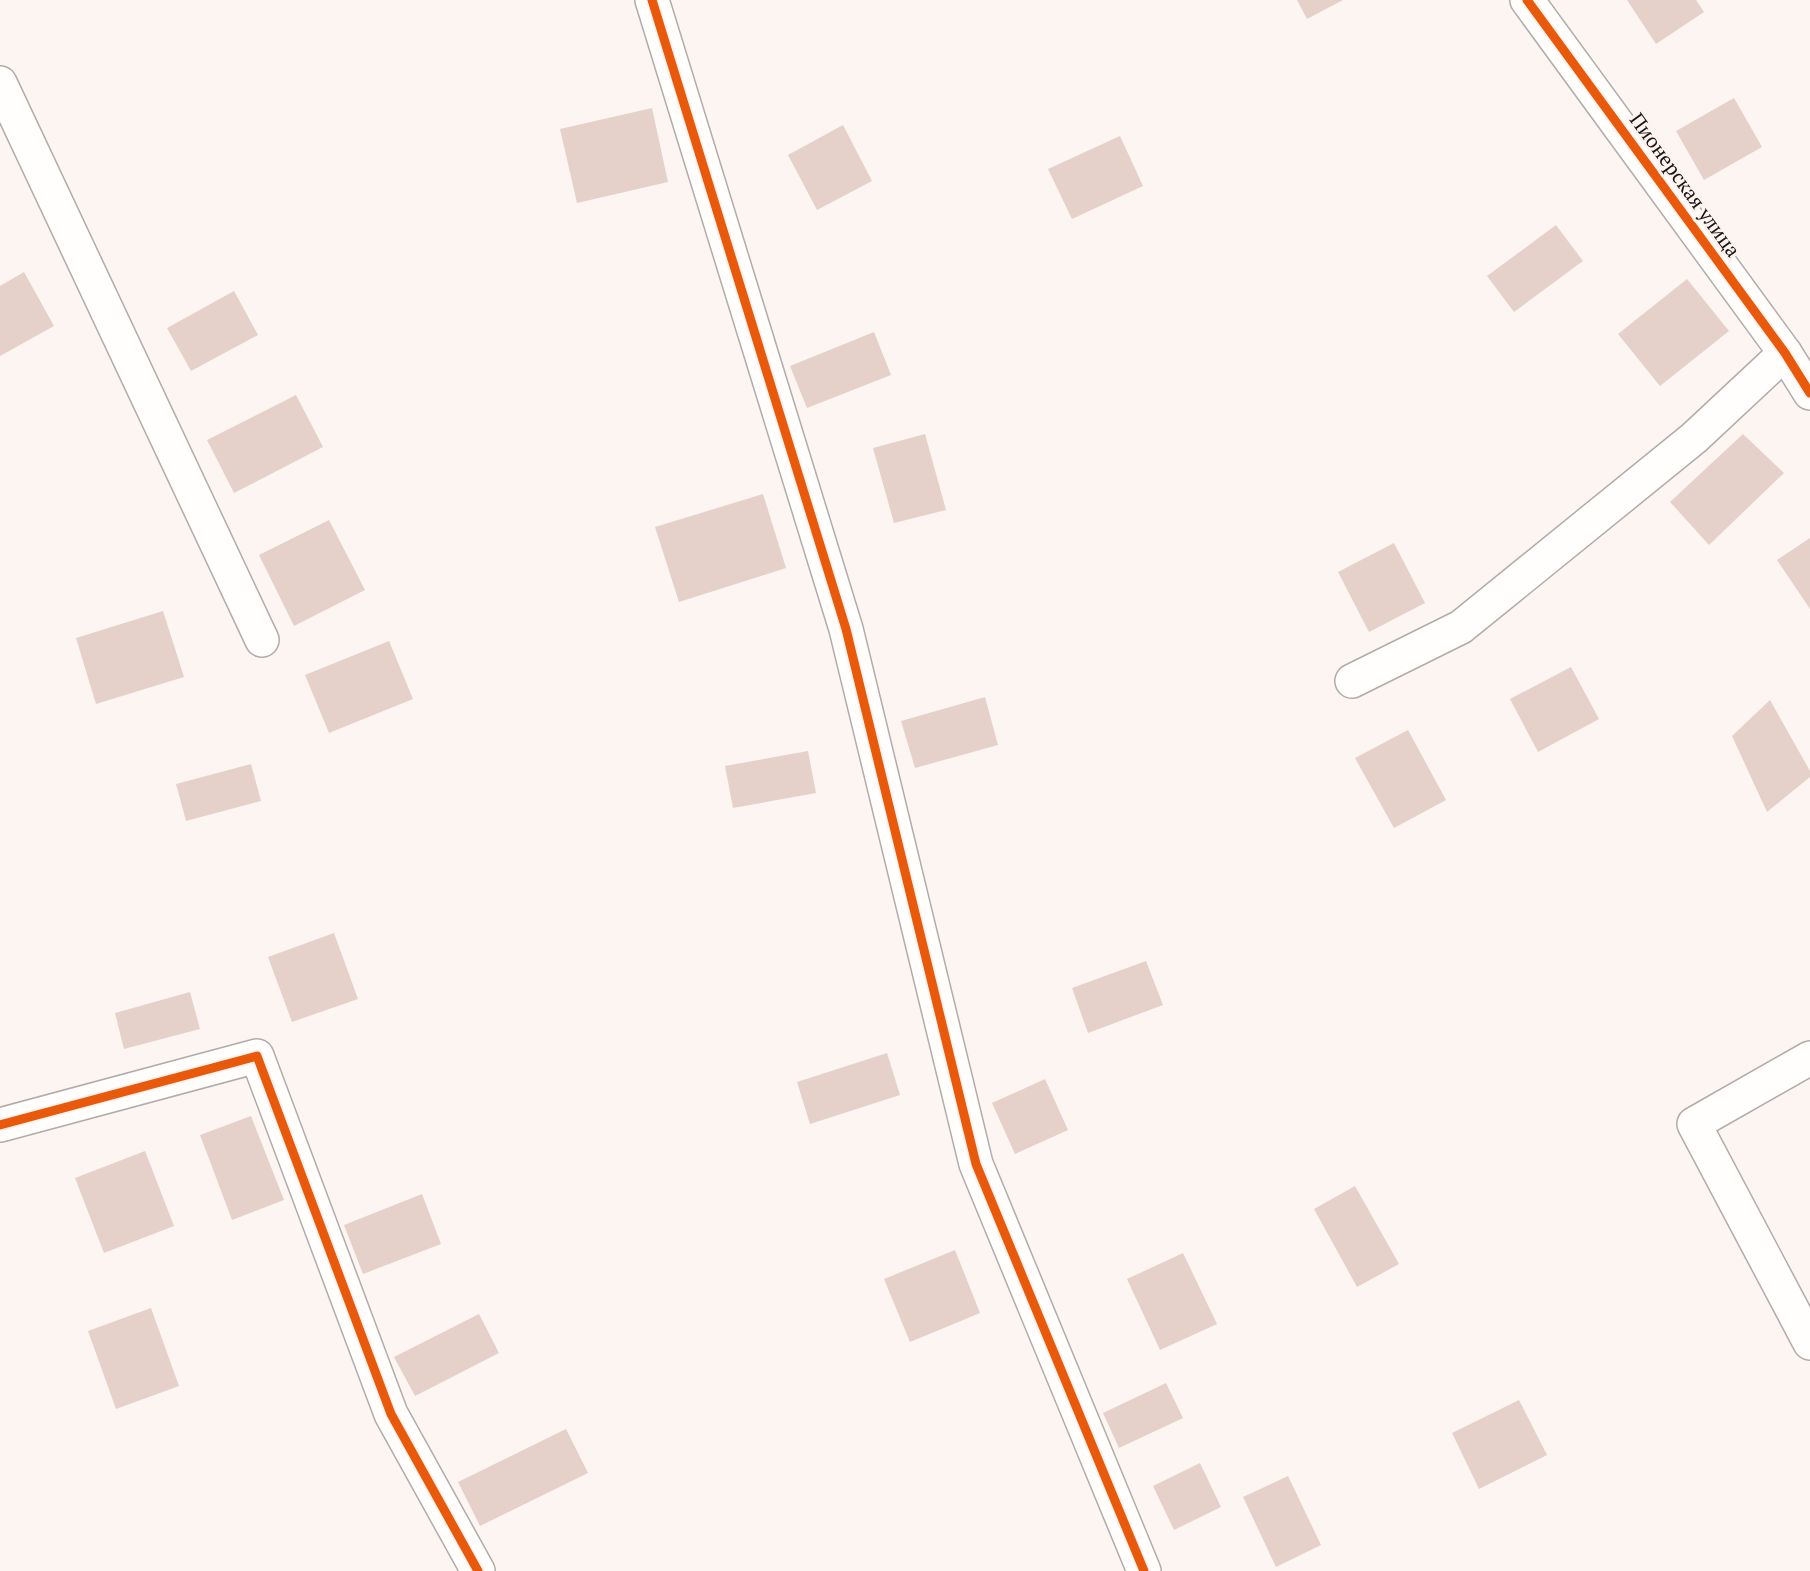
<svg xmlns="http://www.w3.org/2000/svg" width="1810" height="1571" viewBox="0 0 1810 1571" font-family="'PT Serif',serif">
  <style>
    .building { fill: #e5d1c9 }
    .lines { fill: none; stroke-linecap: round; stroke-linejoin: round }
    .minor-casing { stroke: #b1acaa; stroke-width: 36 }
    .minor { stroke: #fffefd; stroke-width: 33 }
    .cycleway-casing { stroke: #fff3ef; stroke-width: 13 }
    .cycleway { stroke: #e8590c; stroke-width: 9 }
    .labels { text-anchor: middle; stroke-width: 6; stroke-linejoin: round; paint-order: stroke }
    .street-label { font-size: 20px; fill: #181513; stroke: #fff3ef }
  </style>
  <rect width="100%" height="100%" fill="#fcf5f2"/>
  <!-- building -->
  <g class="building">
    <polygon points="1297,0 1343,0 1307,19"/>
    <polygon points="1627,0 1696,0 1704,12 1656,44"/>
    <polygon points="1734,98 1762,147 1704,180 1676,131"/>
    <polygon points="652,108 668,182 577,203 560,129"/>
    <polygon points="843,125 872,181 817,210 788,155"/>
    <polygon points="1120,136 1143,186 1072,219 1048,169"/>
    <polygon points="1556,225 1583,261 1514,312 1487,276"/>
    <polygon points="24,272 54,326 0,356 0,286"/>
    <polygon points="1687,279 1729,331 1660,386 1618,334"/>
    <polygon points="234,291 258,335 191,371 167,328"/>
    <polygon points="874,332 891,375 807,408 790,366"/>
    <polygon points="296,395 323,447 234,493 207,440"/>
    <polygon points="925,434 946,510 894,523 873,448"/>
    <polygon points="1743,434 1784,473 1709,545 1670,502"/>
    <polygon points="763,494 786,568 679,602 655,527"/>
    <polygon points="329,520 365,590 294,626 259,555"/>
    <polygon points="1810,538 1810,609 1777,560"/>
    <polygon points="1394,543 1425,603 1369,632 1338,572"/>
    <polygon points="163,611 184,677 96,704 76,638"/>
    <polygon points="389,641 413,699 329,733 305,675"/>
    <polygon points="1571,667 1599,719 1538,752 1510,699"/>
    <polygon points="985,697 998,745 915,768 901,721"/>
    <polygon points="1770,700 1810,771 1810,777 1767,812 1732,736"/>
    <polygon points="1408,730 1446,800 1394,828 1355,758"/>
    <polygon points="808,751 816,793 733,808 725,766"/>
    <polygon points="251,764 261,801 186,821 176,784"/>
    <polygon points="334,933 358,999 292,1022 268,957"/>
    <polygon points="1146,961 1163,1005 1088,1033 1072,988"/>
    <polygon points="190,992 200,1029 124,1049 115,1013"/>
    <polygon points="887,1053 900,1095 810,1124 797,1082"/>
    <polygon points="1045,1079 1068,1130 1015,1154 992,1103"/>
    <polygon points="251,1116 284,1200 232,1220 200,1135"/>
    <polygon points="145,1151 174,1226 104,1253 75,1178"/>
    <polygon points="1355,1186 1399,1264 1357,1287 1314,1209"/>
    <polygon points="422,1194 441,1244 363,1274 344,1225"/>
    <polygon points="955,1250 980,1313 910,1342 884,1279"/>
    <polygon points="1183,1253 1217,1324 1160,1350 1127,1279"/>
    <polygon points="151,1308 179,1386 116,1409 88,1331"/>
    <polygon points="479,1314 499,1353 415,1396 394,1357"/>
    <polygon points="1166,1383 1183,1418 1119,1448 1103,1413"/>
    <polygon points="1519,1400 1547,1455 1479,1489 1452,1433"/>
    <polygon points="566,1429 588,1473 480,1526 458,1482"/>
    <polygon points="1200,1463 1221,1507 1174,1530 1153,1486"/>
    <polygon points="1288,1476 1321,1545 1276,1567 1243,1497"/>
  </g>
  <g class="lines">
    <defs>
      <g id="minor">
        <polyline points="652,0 846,629 976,1164 1144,1571"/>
        <polyline points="1527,0 1785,353 1810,393"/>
        <polyline points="0,83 262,640"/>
        <polyline points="1352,681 1461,627 1694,438 1785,353"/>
        <polyline points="1810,1058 1694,1124 1810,1343"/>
        <polyline points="0,1125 257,1056 391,1414 478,1571"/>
      </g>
    </defs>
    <!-- minor casing -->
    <use href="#minor" class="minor-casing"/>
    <!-- minor -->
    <use href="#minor" class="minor"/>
    <defs>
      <g id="cycleway">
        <polyline points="652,0 846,629 976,1164 1144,1571"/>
        <polyline points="1527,0 1785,353 1810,393"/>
        <polyline points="0,1125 257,1056 391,1414 478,1571"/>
      </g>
    </defs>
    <!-- cycleway casing -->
    <use href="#cycleway" class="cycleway-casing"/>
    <!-- cycleway -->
    <use href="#cycleway" class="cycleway"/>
  </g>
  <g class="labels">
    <!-- street labels -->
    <g class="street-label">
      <text transform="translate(1685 185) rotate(54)" y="7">Пионерская улица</text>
    </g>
  </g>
</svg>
